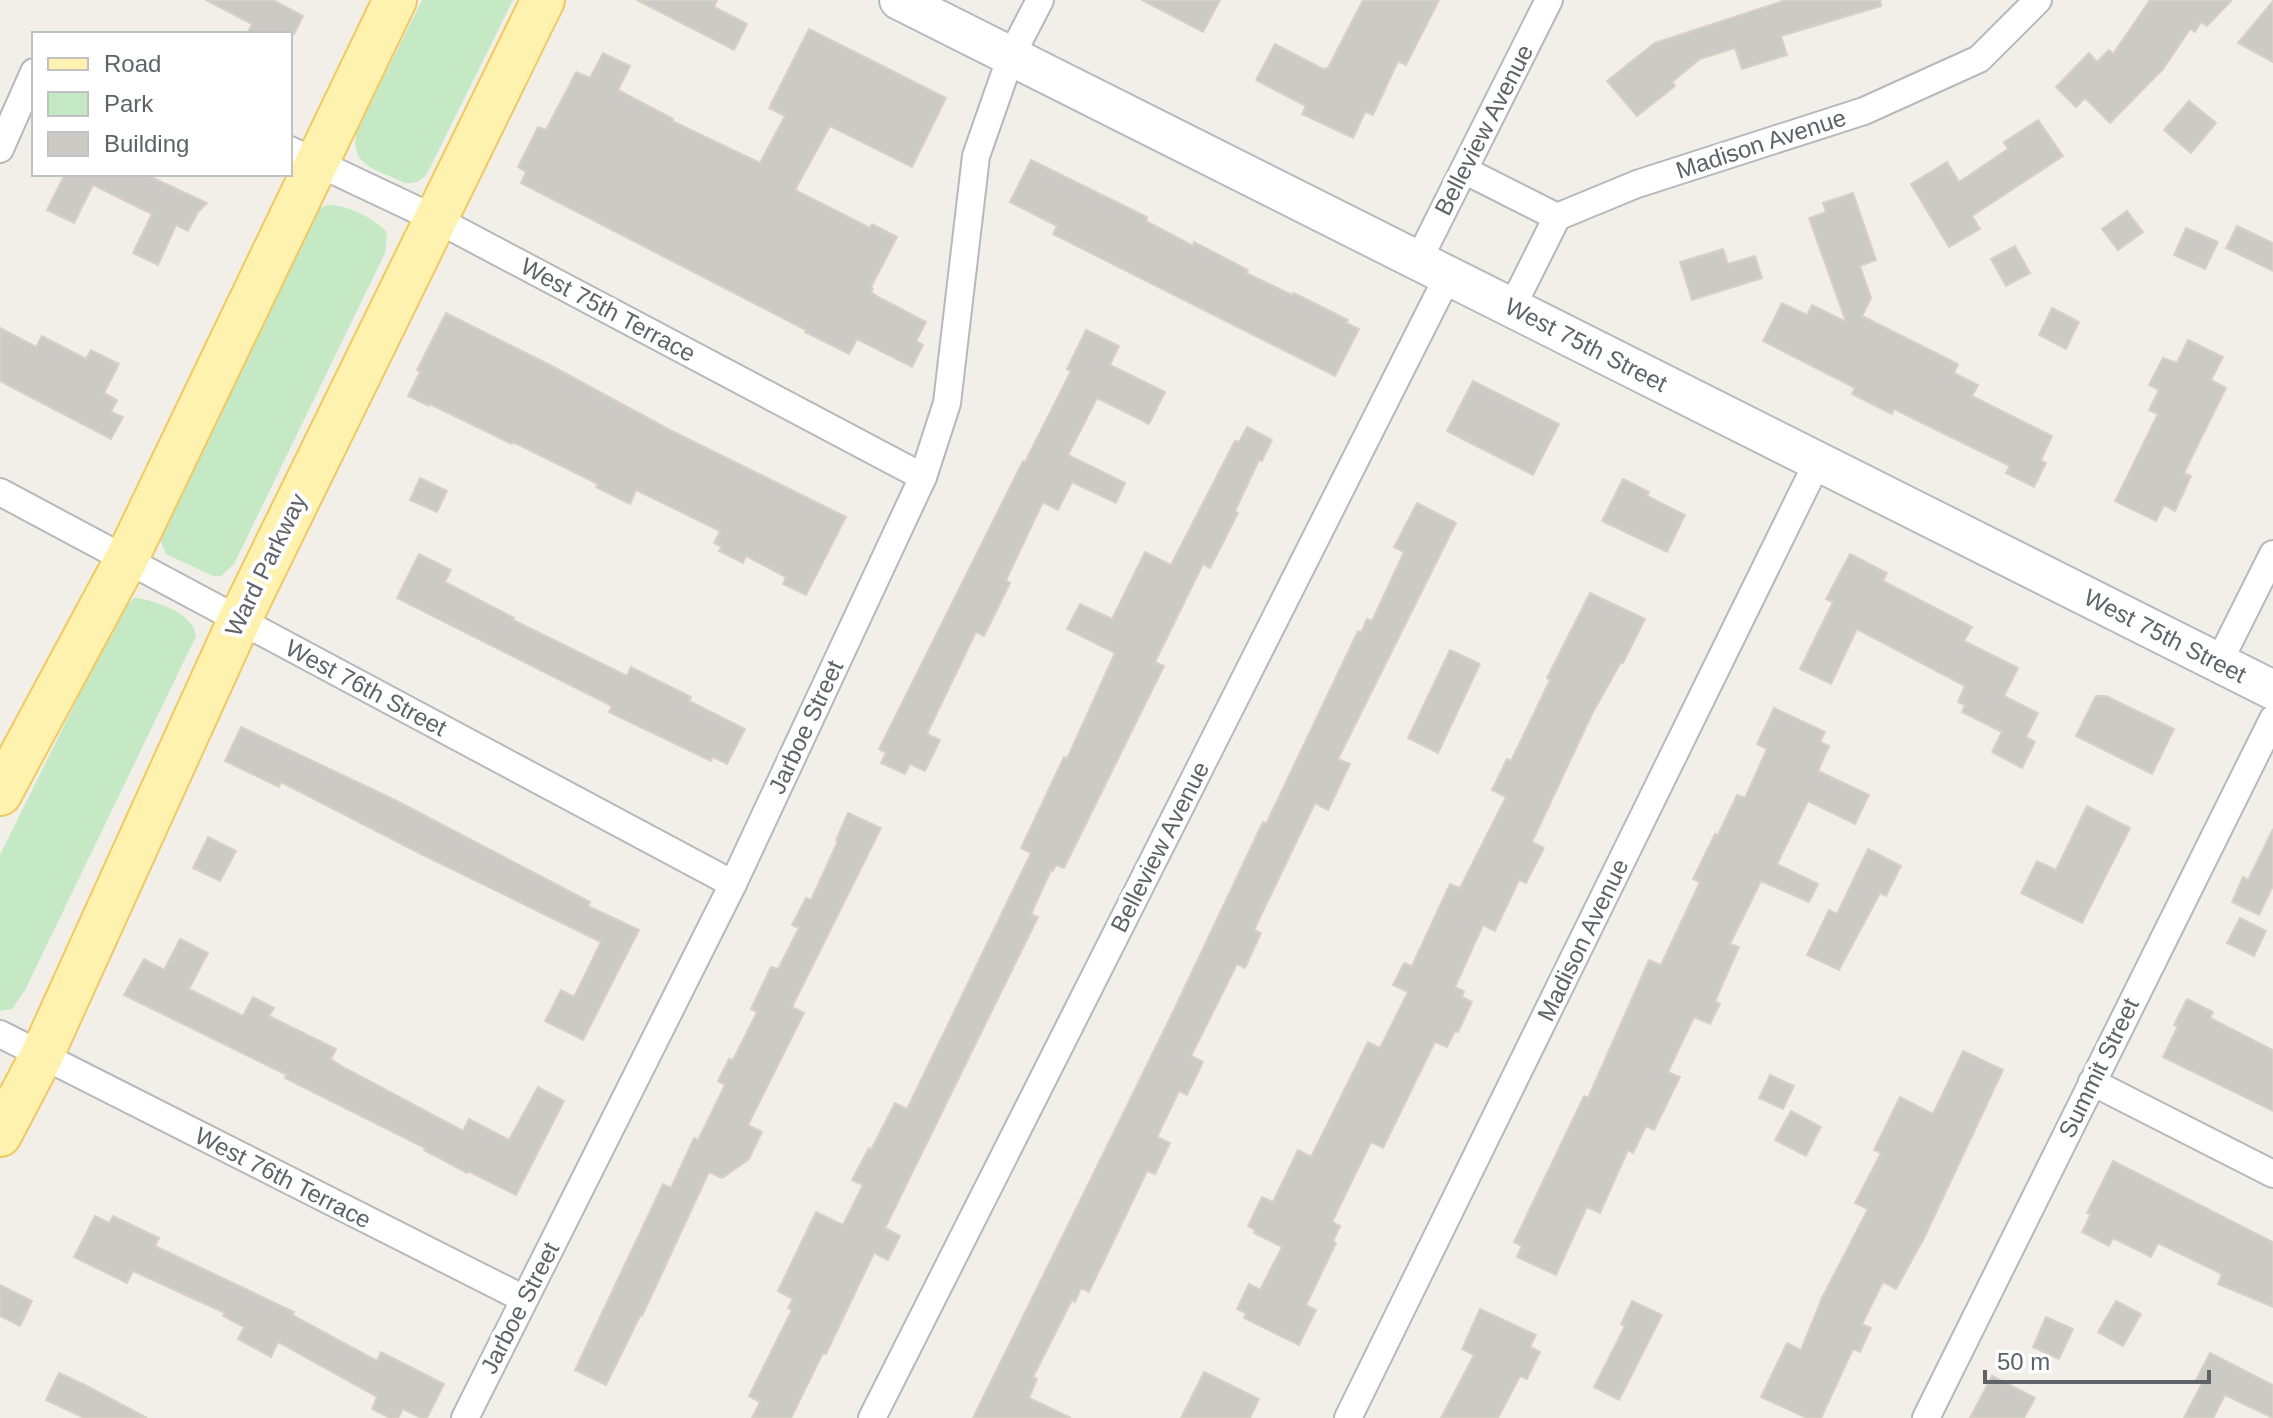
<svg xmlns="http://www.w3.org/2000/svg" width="2273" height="1418" viewBox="0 0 2273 1418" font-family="Arial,sans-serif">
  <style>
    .green { fill: #c5e8c5 }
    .building { fill: #cccac5; stroke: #d6d1c6; stroke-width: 2 }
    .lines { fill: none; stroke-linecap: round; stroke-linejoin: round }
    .street-casing { stroke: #b5b8bc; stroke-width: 30 }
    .secondary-casing { stroke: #b6babf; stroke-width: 42 }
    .primary-casing { stroke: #f2c960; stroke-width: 46 }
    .street { stroke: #fff; stroke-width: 26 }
    .secondary { stroke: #fff; stroke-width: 38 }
    .primary { stroke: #fff2af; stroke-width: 42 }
    .labels { text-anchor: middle; stroke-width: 8; stroke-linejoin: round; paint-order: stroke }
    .street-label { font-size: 24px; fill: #5f6368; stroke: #fff }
  </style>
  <rect width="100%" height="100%" fill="#f1efe8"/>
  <!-- green -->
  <g class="green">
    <path d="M422 0H513L427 174C420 181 416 184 405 183 378 169 348 167 357 131Z"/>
    <path d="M328 205C348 205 373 218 387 232L385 253 234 564 221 576H213L166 554 160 540 162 528 313 221 320 208Z"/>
    <path d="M134 598C154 599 194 614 196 636L25 990 12 1009 0 1011V855L120 613Z"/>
  </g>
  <!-- building -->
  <g class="building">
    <polygon points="206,0 273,0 303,16 294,34 247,34 252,24"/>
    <polygon points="637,0 717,0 714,7 747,24 734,50"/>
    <polygon points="1142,0 1220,0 1203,32"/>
    <polygon points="1363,0 1439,0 1406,65 1398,61 1373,115 1365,112 1353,138 1302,114 1306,106 1256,80 1275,44 1323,69 1328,68"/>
    <polygon points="1786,0 1880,0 1881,6 1781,36 1787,55 1742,69 1735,48 1700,59 1672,82 1675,86 1637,116 1607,81 1655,43"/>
    <polygon points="2150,0 2232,0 2207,26 2201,22 2195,32 2190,29 2163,69 2110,123 2085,98 2076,107 2056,87 2089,53 2097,62 2109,50 2113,54"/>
    <polygon points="2273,1 2273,62 2238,43"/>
    <polygon points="809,29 946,98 912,167 830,126 795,190 870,228 872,224 897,237 871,287 873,289 871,292 878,297 926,322 916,341 923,345 912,367 857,339 849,354 805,332 806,330 521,183 526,172 518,167 538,127 546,130 576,72 590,78 603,53 630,66 618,90 673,119 672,121 760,163 785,116 769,108"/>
    <polygon points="2189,101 2216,123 2191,153 2164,130"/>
    <polygon points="2038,120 2063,156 1972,216 1980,229 1949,247 1911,184 1947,162 1959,182 2008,149 2004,142"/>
    <polygon points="1031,160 1147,217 1146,221 1193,246 1194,242 1248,270 1246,273 1292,295 1294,293 1348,320 1346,323 1359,329 1335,376 1053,234 1057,226 1010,202"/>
    <polygon points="65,174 145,174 207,203 198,212 188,231 176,225 158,265 133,253 152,214 93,185 74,223 47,210"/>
    <polygon points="1853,193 1876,260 1860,266 1871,298 1862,316 1958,364 1954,373 1978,385 1972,396 2052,436 2041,460 2046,463 2034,487 2006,473 2010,466 1894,409 1892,414 1852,394 1855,388 1763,341 1782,303 1807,315 1812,305 1846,322 1809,218 1826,212 1823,203"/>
    <polygon points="2127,211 2143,232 2118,250 2102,229"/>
    <polygon points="2237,226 2273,243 2273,271 2226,248"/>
    <polygon points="2186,228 2218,242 2205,269 2174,255"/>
    <polygon points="2015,246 2030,273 2006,286 1991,259"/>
    <polygon points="1723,249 1728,264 1755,256 1762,278 1692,300 1680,262"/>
    <polygon points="2052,308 2079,322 2066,349 2039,335"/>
    <polygon points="446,313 550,365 668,429 846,517 806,595 783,584 786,577 746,556 743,563 719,551 722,547 714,543 720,531 636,490 630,504 596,487 598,484 513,442 512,444 430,404 429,406 408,396 420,372 417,370"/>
    <polygon points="0,328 36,347 42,336 86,359 91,350 119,364 104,393 117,400 111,412 123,417 111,439 0,381"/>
    <polygon points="1086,330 1119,346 1110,365 1165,392 1149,424 1097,398 1068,455 1125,483 1116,503 1072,482 1058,510 1043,502 1006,580 1010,583 984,636 976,632 933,721 927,734 940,740 925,771 910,764 905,774 881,763 886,753 879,749 1023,461 1025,462 1071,371 1067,369"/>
    <polygon points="2188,340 2223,357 2211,380 2226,388 2184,473 2191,476 2175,511 2164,505 2156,521 2115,501 2158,414 2149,410 2159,390 2149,385 2163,358 2177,363"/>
    <polygon points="1473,381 1559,424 1533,475 1447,431"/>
    <polygon points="1247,427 1272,440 1262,461 1259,460 1235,511 1238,513 1210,568 1203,564 1155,662 1164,666 1064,868 1056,865 1053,871 1051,870 1031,914 1038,917 885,1228 900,1236 888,1260 874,1253 826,1354 823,1353 791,1418 752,1418 760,1402 749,1396 792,1310 788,1308 793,1299 778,1291 816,1212 843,1225 863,1185 852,1180 869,1148 871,1150 895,1103 907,1109 1031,853 1021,848 1064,757 1067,759 1115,653 1067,629 1080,604 1112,619 1145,552 1171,565 1235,441 1239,442"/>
    <polygon points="420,478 447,491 437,512 410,500"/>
    <polygon points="1623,479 1649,492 1647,496 1685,515 1667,552 1602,521"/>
    <polygon points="1417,503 1456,523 1338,759 1350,764 1328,810 1315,803 1254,930 1261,933 1245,968 1237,964 1191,1056 1203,1062 1187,1095 1179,1091 1157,1137 1170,1143 1155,1174 1147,1171 1089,1292 1081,1288 1075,1302 1072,1300 1033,1377 1037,1379 1029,1398 1071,1418 973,1418 1173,1012 1263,822 1266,824 1358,631 1361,633 1367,619 1372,621 1404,552 1394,547"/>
    <polygon points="419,554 451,570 445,582 514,618 513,620 627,676 631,667 691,697 689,701 745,729 727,764 713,757 711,761 609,712 612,706 397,598"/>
    <polygon points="1850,554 1887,573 1883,581 1972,627 1964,641 2018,668 2004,696 2038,713 2026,737 2035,742 2022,768 1992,752 2002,732 1962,712 1965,705 1958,702 1965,686 1857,629 1831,684 1800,669 1833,602 1826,599"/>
    <polygon points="1590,593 1645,619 1623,663 1621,662 1592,714 1532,842 1544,848 1526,883 1519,880 1495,931 1483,925 1455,987 1464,991 1462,997 1472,1002 1458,1032 1455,1031 1447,1047 1435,1042 1383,1148 1371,1142 1332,1222 1340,1226 1333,1241 1336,1243 1306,1305 1316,1310 1299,1345 1244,1318 1246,1313 1237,1309 1249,1284 1260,1290 1282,1247 1254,1233 1255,1230 1248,1226 1262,1197 1273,1202 1298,1150 1311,1157 1368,1042 1380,1048 1408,992 1393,985 1404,963 1412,966 1450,884 1460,888 1506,797 1492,790 1507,759 1511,761 1550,680 1547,678"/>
    <polygon points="1450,650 1480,664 1438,753 1408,738"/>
    <polygon points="2096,696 2106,696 2174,729 2152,774 2076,736"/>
    <polygon points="1774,708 1825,732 1820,742 1829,746 1818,771 1869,795 1855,824 1808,801 1777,864 1818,884 1809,902 1761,881 1730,944 1739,947 1715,1001 1720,1004 1710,1024 1694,1017 1668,1072 1680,1077 1654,1130 1646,1126 1633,1153 1628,1150 1600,1213 1587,1207 1556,1275 1517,1257 1522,1246 1514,1242 1584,1096 1588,1098 1649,960 1661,965 1700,882 1693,879 1715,834 1718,835 1737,795 1745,798 1767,749 1757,744"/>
    <polygon points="241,727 395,800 590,902 588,906 639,930 583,1040 545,1021 561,990 574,997 601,942 421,854 281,782 279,787 225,761"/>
    <polygon points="2087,806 2130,828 2082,923 2021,893 2037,861 2056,870"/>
    <polygon points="848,813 881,828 792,1007 804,1013 748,1125 762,1132 749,1159 722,1178 709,1172 642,1316 640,1316 606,1385 575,1370 663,1184 671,1188 694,1138 698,1140 725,1085 718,1081 729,1059 733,1060 757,1012 751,1009 771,967 778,969 799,928 792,925 806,898 811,900 838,841 836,840"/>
    <polygon points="2273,829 2273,886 2259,915 2232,902 2243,877 2248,880"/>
    <polygon points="208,837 236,851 220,881 193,868"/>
    <polygon points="1868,849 1901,866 1886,896 1880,893 1839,970 1807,955 1829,910 1837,914"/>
    <polygon points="2240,918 2266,931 2254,956 2227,943"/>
    <polygon points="180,939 208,953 189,989 243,1016 253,997 274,1008 269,1016 336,1049 331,1059 341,1066 463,1131 469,1119 509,1140 538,1087 564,1101 516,1195 468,1171 467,1173 424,1150 425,1148 285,1078 287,1075 124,995 144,959 164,970"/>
    <polygon points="2187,999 2213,1012 2210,1018 2273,1050 2273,1111 2163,1057 2178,1026 2174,1025"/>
    <polygon points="1963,1051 2003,1070 1924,1238 1896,1289 1883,1282 1862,1324 1871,1328 1860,1352 1853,1349 1821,1418 1807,1418 1761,1397 1787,1343 1801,1350 1822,1298 1868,1209 1855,1203 1881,1153 1874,1150 1900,1097 1933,1114"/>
    <polygon points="1770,1075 1794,1086 1783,1109 1759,1098"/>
    <polygon points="1791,1111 1821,1127 1806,1156 1775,1140"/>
    <polygon points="2113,1161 2273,1242 2273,1307 2218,1284 2222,1274 2158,1243 2151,1257 2113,1238 2109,1246 2082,1232 2091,1214 2087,1213"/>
    <polygon points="95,1216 109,1223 113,1216 159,1238 155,1246 294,1312 292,1315 377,1361 381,1352 444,1384 427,1418 421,1418 403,1409 398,1418 390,1418 372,1409 377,1397 278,1342 271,1357 238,1339 244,1327 223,1316 225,1313 133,1271 127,1283 74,1257"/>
    <polygon points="0,1285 32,1301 20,1326 0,1316"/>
    <polygon points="1632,1301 1662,1315 1619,1400 1594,1387 1625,1326 1621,1324"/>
    <polygon points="2116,1301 2141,1314 2123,1346 2098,1332"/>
    <polygon points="1480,1309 1536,1335 1530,1347 1540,1352 1527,1379 1520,1376 1498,1418 1441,1418 1474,1355 1462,1349"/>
    <polygon points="2046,1317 2073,1329 2059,1359 2033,1347"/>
    <polygon points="2210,1353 2273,1385 2273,1418 2225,1395 2213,1418 2184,1418 2202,1383 2196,1380"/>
    <polygon points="1204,1372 1259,1399 1250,1418 1181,1418"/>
    <polygon points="59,1373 83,1384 147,1418 84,1418 46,1400"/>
    <polygon points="1992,1376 2035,1398 2024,1418 1970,1418"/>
  </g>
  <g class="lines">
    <defs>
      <g id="street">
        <polyline points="0,149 34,72"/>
        <polyline points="290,150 436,219 923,477"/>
        <polyline points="1464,170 1557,217"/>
        <polyline points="1418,261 1549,0"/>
        <polyline points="1512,307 1557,217 1637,184 1864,111 1979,59 2038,0"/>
        <polyline points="0,492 733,884"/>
        <polyline points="2218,664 2273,554"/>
        <polyline points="0,1034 524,1299"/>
        <polyline points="2092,1082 2273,1174"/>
        <polyline points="465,1418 733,884 923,477 947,403 976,156 1011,56 1040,0"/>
        <polyline points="872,1418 1448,276"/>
        <polyline points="1348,1418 1818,461"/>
        <polyline points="1926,1418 2273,719"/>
      </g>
      <polyline id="secondary" points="899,0 2273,690"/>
      <g id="primary">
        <polyline points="0,794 126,560 395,0"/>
        <polyline points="0,1135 41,1057 239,621 543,0"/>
      </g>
    </defs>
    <!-- street casing -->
    <use href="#street" class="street-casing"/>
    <!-- secondary casing -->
    <use href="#secondary" class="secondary-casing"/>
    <!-- primary casing -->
    <use href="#primary" class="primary-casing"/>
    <!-- street -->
    <use href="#street" class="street"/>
    <!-- secondary -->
    <use href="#secondary" class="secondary"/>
    <!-- primary -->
    <use href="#primary" class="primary"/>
  </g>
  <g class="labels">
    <!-- street labels -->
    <g class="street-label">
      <text transform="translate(1484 130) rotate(-63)" y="8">Belleview Avenue</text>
      <text transform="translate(1761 144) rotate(-18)" y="8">Madison Avenue</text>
      <text transform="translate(608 310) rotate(28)" y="8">West 75th Terrace</text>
      <text transform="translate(1586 345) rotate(27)" y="8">West 75th Street</text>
      <text transform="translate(266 565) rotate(-64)" y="8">Ward Parkway</text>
      <text transform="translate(2165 636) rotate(27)" y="8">West 75th Street</text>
      <text transform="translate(366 688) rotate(28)" y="8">West 76th Street</text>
      <text transform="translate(806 727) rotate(-65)" y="8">Jarboe Street</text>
      <text transform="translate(1160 847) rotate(-63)" y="8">Belleview Avenue</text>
      <text transform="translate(1583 940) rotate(-64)" y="8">Madison Avenue</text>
      <text transform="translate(2099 1068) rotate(-64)" y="8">Summit Street</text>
      <text transform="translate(283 1178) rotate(27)" y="8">West 76th Terrace</text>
      <text transform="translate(520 1308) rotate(-63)" y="8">Jarboe Street</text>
    </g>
  </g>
  <!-- legend -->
  <rect x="32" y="32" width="260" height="144" fill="#ffffff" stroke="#bfc1c3" stroke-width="2"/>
  <rect x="48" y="58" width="40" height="12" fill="#fff2af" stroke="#bfc1c3" stroke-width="2"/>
  <text x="104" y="72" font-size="24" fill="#5f6368">Road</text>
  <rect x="48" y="92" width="40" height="24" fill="#c5e8c5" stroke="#bfc1c3" stroke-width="2"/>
  <text x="104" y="112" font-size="24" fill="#5f6368">Park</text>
  <rect x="48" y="132" width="40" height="24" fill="#cccac5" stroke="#bfc1c3" stroke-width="2"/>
  <text x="104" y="152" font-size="24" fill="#5f6368">Building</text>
  <!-- scale -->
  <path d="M1985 1370v12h224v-12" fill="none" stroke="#5f6368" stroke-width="4"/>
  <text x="1997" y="1370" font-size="24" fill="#5f6368" stroke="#ffffff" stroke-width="6" paint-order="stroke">50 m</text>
</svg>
